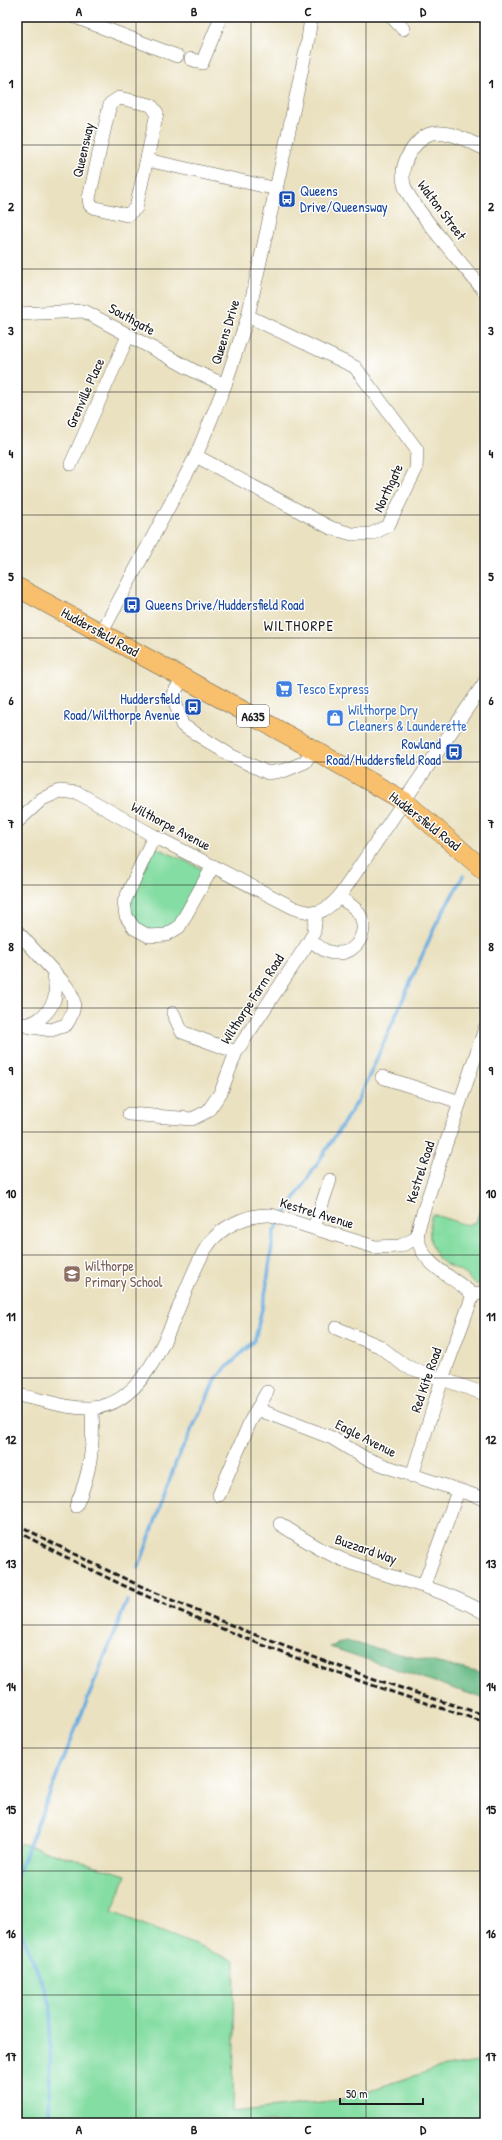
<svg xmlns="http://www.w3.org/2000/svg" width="502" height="2140" viewBox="0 0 502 2140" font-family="'Patrick Hand',sans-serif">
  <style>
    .green { fill: #84dda2; stroke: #507c5f }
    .forest { fill: #6bbc88; stroke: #446c52 }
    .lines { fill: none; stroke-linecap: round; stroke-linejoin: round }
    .stream { stroke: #6caee0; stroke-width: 3.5 }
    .minor-casing { stroke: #646155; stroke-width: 14 }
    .highway-casing { stroke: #646155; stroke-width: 20 }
    .minor { stroke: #fff; stroke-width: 13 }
    .highway { stroke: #f8bf6c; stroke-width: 19 }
    .rail { stroke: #1c1c1c; stroke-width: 3; stroke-dasharray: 6 3; stroke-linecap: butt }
    .grid { fill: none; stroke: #1c1c1c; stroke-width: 1; stroke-opacity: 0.55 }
    .labels { text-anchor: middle; stroke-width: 3; stroke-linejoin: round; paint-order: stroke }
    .shield { fill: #fff; stroke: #606060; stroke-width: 1 }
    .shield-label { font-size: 13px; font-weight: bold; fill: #1c1c1c }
    .street-label { font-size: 14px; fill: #1c1c1c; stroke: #fff }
    .transit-label { font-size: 14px; fill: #164399; stroke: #fff; text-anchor: start }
    .shop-label { font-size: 14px; fill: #366cbe; stroke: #fff; text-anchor: start }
    .education-label { font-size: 14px; fill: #785e54; stroke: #fff; text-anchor: start }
    .neighbourhood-label { font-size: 15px; letter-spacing: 1px; fill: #1c1c1c; stroke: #fff }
    .neatline { fill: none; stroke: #1c1c1c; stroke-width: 1.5 }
    .grid-label { font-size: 13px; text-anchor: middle; font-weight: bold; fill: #1c1c1c }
  </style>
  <rect width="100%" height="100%" fill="#fff"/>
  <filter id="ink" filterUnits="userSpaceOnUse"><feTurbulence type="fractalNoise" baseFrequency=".025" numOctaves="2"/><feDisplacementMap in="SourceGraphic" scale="8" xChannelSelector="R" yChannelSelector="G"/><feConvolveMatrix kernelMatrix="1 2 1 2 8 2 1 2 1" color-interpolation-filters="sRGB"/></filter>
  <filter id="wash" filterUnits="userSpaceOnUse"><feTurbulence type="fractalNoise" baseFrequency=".012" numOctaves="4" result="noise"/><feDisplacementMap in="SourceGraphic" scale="16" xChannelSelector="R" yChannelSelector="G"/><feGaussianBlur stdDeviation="0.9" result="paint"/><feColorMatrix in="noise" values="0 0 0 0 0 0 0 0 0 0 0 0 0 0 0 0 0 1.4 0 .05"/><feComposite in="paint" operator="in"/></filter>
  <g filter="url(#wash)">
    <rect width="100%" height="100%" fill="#eae1c0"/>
    <!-- green -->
    <g class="green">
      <polygon points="155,847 205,870 176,924 166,930 152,932 138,926 130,915 129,903"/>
      <path d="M485 1196V1283L476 1284C471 1282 469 1277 465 1274 459 1269 451 1268 445 1264 429 1253 427 1230 432 1214L466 1225 476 1222Z"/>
      <polygon points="20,1843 126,1875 112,1912 235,1961 233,2112 339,2100 439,2068 485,2061 485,2123 17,2123 17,2003 21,2003 17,1988 17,1852"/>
    </g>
    <!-- forest -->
    <polygon class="forest" points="345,1641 485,1674 485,1699 330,1647"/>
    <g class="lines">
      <!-- stream -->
      <g class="stream">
        <polyline points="284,1215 359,1099 436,924 463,876"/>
        <polyline points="139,1567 176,1462 217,1377 255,1340 266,1290 274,1231 280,1221"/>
        <polyline points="17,1875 127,1601"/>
        <polyline points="17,1922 51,2005 49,2123"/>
      </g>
    </g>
  </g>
  <g filter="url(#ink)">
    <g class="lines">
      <defs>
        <g id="minor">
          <polyline points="75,17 177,56"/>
          <polyline points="392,17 403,29"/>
          <polyline points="191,59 202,63 221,17"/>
          <polygon points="119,98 151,105 157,113 136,208 127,215 96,208 90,205 89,198 110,104"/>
          <path d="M485 149C467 140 437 123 420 140 408 152 400 167 404 184 407 202 470 273 485 292"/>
          <polyline points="147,160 277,189"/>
          <polyline points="17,314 84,311 196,372 225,385"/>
          <polyline points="196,456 331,528 352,534 371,534 388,526 416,469 417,450 355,367 248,316"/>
          <polyline points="71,464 128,336"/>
          <polyline points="102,632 196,456 225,385 248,316 291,121 308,40 311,17"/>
          <polyline points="183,679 173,694 182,725 230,755 268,773 286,770 305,762 313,749"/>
          <path d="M17 822 42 799 60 791 78 793 154 836 294 908C316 916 323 914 339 897L485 682"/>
          <polyline points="154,836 124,902 126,916 134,928 149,936 166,935 179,927 213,866"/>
          <path d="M316 913 314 932 310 940C318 946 327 954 338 953 357 953 369 932 360 915 356 907 346 902 339 897"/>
          <path d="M17 931 54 972C54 980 57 993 54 1000 48 1015 34 1027 17 1024"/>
          <polyline points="173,1013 182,1032 236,1052"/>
          <path d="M27 1026 51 1030 66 1025C82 1001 71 991 54 972"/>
          <path d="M485 1028 424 1209C422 1217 416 1232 418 1239 423 1267 455 1277 473 1295L485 1292"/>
          <polyline points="382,1077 460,1102"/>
          <polyline points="129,1114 192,1119 208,1111 221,1092 236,1052 310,940"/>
          <polyline points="314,1228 330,1180"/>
          <polyline points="336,1328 379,1346 405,1366 485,1394"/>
          <path d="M17 1395C41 1399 66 1409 91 1408 158 1405 177 1294 206 1248 219 1227 247 1214 271 1215L375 1247 400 1246 417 1238"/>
          <polyline points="257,1409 332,1438 365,1458 388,1467 485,1499"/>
          <polyline points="412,1476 442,1379 473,1295"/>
          <polyline points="219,1495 250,1422 267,1392"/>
          <path d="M76 1506C91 1472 94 1445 92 1408"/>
          <path d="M280 1524C302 1538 324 1553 349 1562 396 1580 440 1587 485 1613"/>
          <polyline points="424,1585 458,1491"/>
        </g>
        <polyline id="highway" points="17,587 293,738 404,801 485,871"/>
      </defs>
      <!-- minor casing -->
      <use href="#minor" class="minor-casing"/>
      <!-- highway casing -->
      <use href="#highway" class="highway-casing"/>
      <!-- minor -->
      <use href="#minor" class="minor"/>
      <!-- highway -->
      <use href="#highway" class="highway"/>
      <!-- rail -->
      <g class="rail">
        <path d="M17 1524C165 1605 324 1665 485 1715"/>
        <path d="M17 1531C165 1613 324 1672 485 1722"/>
      </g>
    </g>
  </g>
  <!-- grid -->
  <path class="grid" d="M136 17V2123M251 17V2123M366 17V2123M17 145H485M17 269H485M17 392H485M17 515H485M17 638H485M17 762H485M17 885H485M17 1008H485M17 1132H485M17 1255H485M17 1378H485M17 1502H485M17 1625H485M17 1748H485M17 1871H485M17 1995H485"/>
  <!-- icons -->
  <defs>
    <symbol id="bus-square" viewBox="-11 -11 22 22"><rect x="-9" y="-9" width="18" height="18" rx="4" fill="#1a4fb4" stroke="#fff"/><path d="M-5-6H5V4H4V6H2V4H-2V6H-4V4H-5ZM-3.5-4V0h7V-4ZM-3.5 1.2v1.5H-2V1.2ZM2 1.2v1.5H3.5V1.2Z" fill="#fff"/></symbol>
    <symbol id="supermarket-square" viewBox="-11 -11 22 22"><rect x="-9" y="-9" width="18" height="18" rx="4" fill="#3f7fe0" stroke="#fff"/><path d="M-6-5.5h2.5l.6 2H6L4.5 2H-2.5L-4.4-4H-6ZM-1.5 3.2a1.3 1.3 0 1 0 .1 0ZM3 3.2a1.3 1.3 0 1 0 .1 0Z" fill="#fff"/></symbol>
    <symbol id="shop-square" viewBox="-11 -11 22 22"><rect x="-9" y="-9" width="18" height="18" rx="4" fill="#3f7fe0" stroke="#fff"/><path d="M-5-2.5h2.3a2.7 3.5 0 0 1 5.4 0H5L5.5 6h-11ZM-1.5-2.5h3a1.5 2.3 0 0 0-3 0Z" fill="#fff"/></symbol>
    <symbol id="school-square" viewBox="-11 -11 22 22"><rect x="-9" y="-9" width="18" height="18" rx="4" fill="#8d6e63" stroke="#fff"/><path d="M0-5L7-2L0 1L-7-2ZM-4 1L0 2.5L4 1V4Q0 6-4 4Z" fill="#fff"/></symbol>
  </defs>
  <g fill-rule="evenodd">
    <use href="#bus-square" x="277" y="189" width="20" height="20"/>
    <use href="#bus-square" x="122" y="595" width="20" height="20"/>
    <use href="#supermarket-square" x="274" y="679" width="20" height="20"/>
    <use href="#bus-square" x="183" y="697" width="20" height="20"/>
    <use href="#shop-square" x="325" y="708" width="20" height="20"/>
    <use href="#bus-square" x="444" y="742" width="20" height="20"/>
    <use href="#school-square" x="62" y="1264" width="20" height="20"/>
  </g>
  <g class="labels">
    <!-- shield labels -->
    <rect class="shield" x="237" y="705" width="32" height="22" rx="3"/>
    <g class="shield-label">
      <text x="253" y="721">A635</text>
    </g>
    <!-- street labels -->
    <g class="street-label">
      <text transform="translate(83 150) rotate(-77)" y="5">Queensway</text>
      <text transform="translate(442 210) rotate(53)" y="5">Walton Street</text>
      <text transform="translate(132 319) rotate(29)" y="5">Southgate</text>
      <text transform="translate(225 332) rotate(-73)" y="5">Queens Drive</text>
      <text transform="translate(85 393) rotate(-66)" y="5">Grenville Place</text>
      <text transform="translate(388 488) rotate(-65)" y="5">Northgate</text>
      <text transform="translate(100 632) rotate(29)" y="5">Huddersfield Road</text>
      <text transform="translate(425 821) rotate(38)" y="5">Huddersfield Road</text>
      <text transform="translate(171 826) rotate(28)" y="5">Wilthorpe Avenue</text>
      <text transform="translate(252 999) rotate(-57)" y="5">Wilthorpe Farm Road</text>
      <text transform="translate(420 1172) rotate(-72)" y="5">Kestrel Road</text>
      <text transform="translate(317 1213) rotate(17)" y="5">Kestrel Avenue</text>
      <text transform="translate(426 1380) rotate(-71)" y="5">Red Kite Road</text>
      <text transform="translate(366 1438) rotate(27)" y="5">Eagle Avenue</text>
      <text transform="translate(366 1549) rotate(19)" y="5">Buzzard Way</text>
    </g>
    <!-- transit labels -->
    <g class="transit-label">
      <text x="300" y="196">Queens<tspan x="300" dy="16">Drive/Queensway</tspan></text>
      <text x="145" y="610">Queens Drive/Huddersfield Road</text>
      <text x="180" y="704" text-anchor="end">Huddersfield<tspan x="180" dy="16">Road/Wilthorpe Avenue</tspan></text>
      <text x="441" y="749" text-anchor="end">Rowland<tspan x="441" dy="16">Road/Huddersfield Road</tspan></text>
    </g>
    <!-- shop labels -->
    <g class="shop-label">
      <text x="297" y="694">Tesco Express</text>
      <text x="348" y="715">Wilthorpe Dry<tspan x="348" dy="16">Cleaners &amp; Launderette</tspan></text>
    </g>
    <!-- education labels -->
    <g class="education-label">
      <text x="85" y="1271">Wilthorpe<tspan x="85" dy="16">Primary School</tspan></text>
    </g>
    <!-- neighbourhood labels -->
    <g class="neighbourhood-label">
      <text x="299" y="631">WILTHORPE</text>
    </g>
  </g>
  <!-- margin -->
  <rect width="502" height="2140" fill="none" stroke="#fff" stroke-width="44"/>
  <!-- scale -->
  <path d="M340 2098v6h83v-6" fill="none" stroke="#1c1c1c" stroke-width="2"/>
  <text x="346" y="2098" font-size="12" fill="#1c1c1c" stroke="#ffffff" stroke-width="3" paint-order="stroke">50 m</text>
  <rect x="22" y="22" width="458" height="2096" class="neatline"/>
  <g class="grid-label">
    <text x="79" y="16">A</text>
    <text x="194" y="16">B</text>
    <text x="308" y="16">C</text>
    <text x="423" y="16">D</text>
    <text x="11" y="88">1</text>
    <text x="491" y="88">1</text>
    <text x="11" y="211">2</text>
    <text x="491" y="211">2</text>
    <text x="11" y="335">3</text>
    <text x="491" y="335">3</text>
    <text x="11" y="458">4</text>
    <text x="491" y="458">4</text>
    <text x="11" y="581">5</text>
    <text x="491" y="581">5</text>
    <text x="11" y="705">6</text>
    <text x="491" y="705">6</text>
    <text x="11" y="828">7</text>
    <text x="491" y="828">7</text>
    <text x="11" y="951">8</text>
    <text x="491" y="951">8</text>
    <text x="11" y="1075">9</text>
    <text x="491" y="1075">9</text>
    <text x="11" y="1198">10</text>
    <text x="491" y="1198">10</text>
    <text x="11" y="1321">11</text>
    <text x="491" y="1321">11</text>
    <text x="11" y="1444">12</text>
    <text x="491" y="1444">12</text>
    <text x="11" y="1568">13</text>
    <text x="491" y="1568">13</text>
    <text x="11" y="1691">14</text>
    <text x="491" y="1691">14</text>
    <text x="11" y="1814">15</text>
    <text x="491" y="1814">15</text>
    <text x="11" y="1938">16</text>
    <text x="491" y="1938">16</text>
    <text x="11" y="2061">17</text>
    <text x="491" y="2061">17</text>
    <text x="79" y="2134">A</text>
    <text x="194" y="2134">B</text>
    <text x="308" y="2134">C</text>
    <text x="423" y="2134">D</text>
  </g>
</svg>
